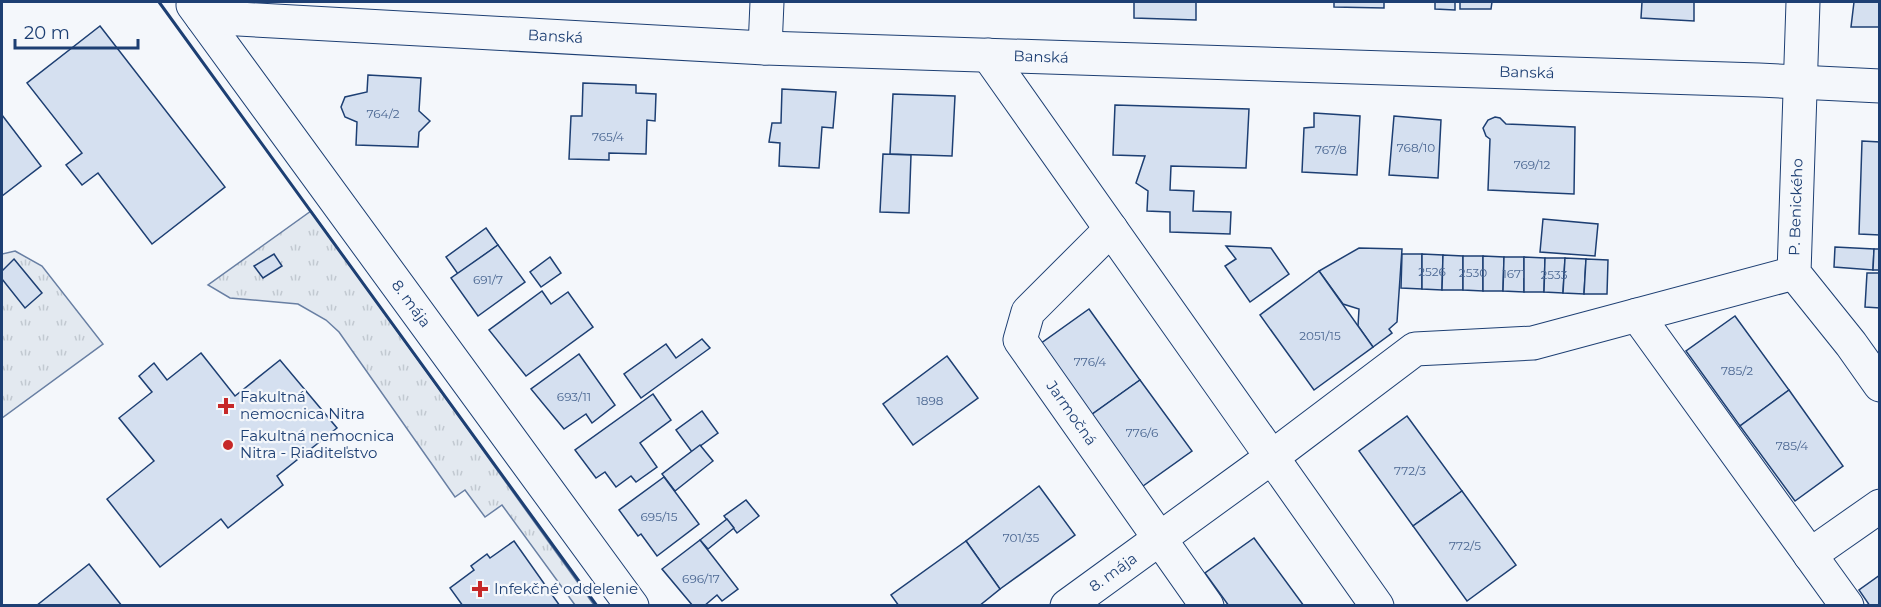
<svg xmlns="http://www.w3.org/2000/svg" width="1881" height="607" viewBox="0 0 1881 607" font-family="Montserrat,sans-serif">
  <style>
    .grass { fill: url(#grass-tufts); stroke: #687fa3; stroke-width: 1.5 }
    .building { fill: #d5e0f0; stroke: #1d3f73; stroke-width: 1.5 }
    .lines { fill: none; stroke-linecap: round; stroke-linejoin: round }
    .minor-casing { stroke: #1d3f73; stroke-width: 35 }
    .minor { stroke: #f4f7fb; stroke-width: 33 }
    .wall { stroke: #1d3f73; stroke-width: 3 }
    .poi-dot { fill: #c62828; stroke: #f4f7fb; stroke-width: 2 }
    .labels { text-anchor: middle; stroke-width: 4.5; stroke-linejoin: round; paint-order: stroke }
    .number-label { font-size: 12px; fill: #4b6792 }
    .street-label { font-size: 15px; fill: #1d3f73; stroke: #f4f7fb }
    .poi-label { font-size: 15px; fill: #1d3f73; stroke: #f4f7fb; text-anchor: start }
  </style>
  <defs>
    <pattern id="grass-tufts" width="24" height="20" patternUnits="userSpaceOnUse" patternTransform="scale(1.5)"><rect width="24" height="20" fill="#e3e9f0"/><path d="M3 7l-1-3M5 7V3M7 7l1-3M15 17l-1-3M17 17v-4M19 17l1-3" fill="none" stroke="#c2c9d1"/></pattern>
  </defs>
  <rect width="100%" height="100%" fill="#f4f7fb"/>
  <!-- grass -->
  <g class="grass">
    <polygon points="311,211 594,605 575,605 502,505 485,517 465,490 455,497 339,332 326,320 298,304 230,298 208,285"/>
    <polygon points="15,251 42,266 103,344 2,418 2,254"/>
  </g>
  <!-- building -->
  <g class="building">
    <polygon points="1134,2 1196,2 1196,20 1134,18"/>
    <polygon points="1334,2 1384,2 1384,8 1334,7"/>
    <polygon points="1435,2 1455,2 1455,10 1435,9"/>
    <polygon points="1460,2 1492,2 1491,9 1460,9"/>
    <polygon points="1642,2 1694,2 1694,21 1641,18"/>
    <polygon points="1854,2 1880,2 1880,27 1851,27"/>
    <polygon points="100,26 225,187 152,244 98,173 82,185 66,165 82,153 27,83"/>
    <polygon points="368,75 421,78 419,111 430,121 419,132 418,147 356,145 357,122 345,117 341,107 345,97 367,92"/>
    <polygon points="583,83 636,85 636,93 656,94 655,121 647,120 646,154 609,153 609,160 569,159 571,116 582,116"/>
    <polygon points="782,89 836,92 833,128 822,127 819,168 779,166 780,143 769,142 772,123 781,123"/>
    <polygon points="893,94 955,96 952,156 890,154"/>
    <polygon points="1115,105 1249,109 1246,168 1171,166 1170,190 1194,191 1193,211 1231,212 1230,234 1170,232 1170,212 1147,211 1148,191 1136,183 1145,156 1113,155"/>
    <polygon points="1314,113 1360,116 1357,175 1302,172 1304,128 1314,127"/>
    <polygon points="2,115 41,166 2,196"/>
    <polygon points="1394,116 1441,120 1438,178 1389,175"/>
    <polygon points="1495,117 1500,118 1506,124 1575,127 1574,194 1488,190 1490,139 1486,136 1483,128 1488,120"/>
    <polygon points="1862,141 1880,142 1880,235 1859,234"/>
    <polygon points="883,154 911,155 909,213 880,212"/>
    <polygon points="1543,219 1598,224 1595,256 1540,252"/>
    <polygon points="486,228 498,245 458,274 446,257"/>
    <polygon points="498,245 525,282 478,316 451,278"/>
    <polygon points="1226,246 1271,248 1289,274 1250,302 1225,266 1236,259"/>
    <polygon points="1835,247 1874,249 1873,270 1834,267"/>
    <polygon points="1359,248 1402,249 1397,322 1389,329 1392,333 1373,347 1358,326 1359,309 1343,304 1319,271"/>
    <polygon points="1874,249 1880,249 1880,270 1873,270"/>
    <polygon points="274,254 282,266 263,278 254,266"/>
    <polygon points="1402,254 1422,254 1422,289 1401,288"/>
    <polygon points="1422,254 1443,255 1442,290 1422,289"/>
    <polygon points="1443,255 1463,256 1463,290 1442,290"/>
    <polygon points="1463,256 1483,256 1483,291 1463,290"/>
    <polygon points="1483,256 1504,257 1503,291 1483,291"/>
    <polygon points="550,257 561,273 541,287 530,272"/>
    <polygon points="1504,257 1524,257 1524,292 1503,291"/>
    <polygon points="1524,257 1545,258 1544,292 1524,292"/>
    <polygon points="1545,258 1565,258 1563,293 1544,292"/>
    <polygon points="1565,258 1586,259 1584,294 1563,293"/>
    <polygon points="14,259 42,293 25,308 2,279 2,271"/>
    <polygon points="1586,259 1608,260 1607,294 1584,294"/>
    <polygon points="1319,271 1373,347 1314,390 1260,315"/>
    <polygon points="1867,273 1880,273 1880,308 1865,307"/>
    <polygon points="542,291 551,304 568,292 593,327 526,376 489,330"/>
    <polygon points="1089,309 1140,380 1091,415 1040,344"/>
    <polygon points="1735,316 1789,390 1740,426 1686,351"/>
    <polygon points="702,339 710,348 641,398 624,374 666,344 676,358"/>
    <polygon points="201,353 235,396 280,360 337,428 277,476 283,485 228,528 221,519 160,567 107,499 154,461 119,418 152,392 139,376 154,363 167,380"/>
    <polygon points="579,354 615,405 592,423 586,414 564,429 531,389"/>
    <polygon points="947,356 978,398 913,445 883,404"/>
    <polygon points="1140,380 1192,451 1143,486 1091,415"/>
    <polygon points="1789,390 1843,466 1795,501 1740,426"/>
    <polygon points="653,394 671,420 640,443 657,467 636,482 631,476 616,487 605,472 596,478 575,450"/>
    <polygon points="702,411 718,433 692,452 676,430"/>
    <polygon points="1407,416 1462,491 1413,526 1359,451"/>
    <polygon points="700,445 713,461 675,491 662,474"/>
    <polygon points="664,477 699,524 657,556 641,534 638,536 619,510"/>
    <polygon points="1039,486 1075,535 1000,589 966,541"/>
    <polygon points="1462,491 1516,565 1467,601 1413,526"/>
    <polygon points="746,500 759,516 737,533 724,516"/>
    <polygon points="727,519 734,528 708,549 700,540"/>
    <polygon points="1254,538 1304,606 1229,606 1205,573"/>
    <polygon points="700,540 738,589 722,601 717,595 704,606 693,606 662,569"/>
    <polygon points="514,541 560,606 463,606 450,588 474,570 471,566 487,554 490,558"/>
    <polygon points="966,541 1000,589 979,606 899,606 891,595"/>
    <polygon points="89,564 122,606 36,606"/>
    <polygon points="1880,575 1880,606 1870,606 1859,590"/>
  </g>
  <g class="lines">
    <defs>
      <g id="minor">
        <polyline points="1803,2 1794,273 1851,344 1880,385"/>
        <path id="s1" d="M193 5 632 606"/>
        <path id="s2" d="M202 17 765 48 1759 80 1880 86"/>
        <polyline points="765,48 767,2"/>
        <polyline points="988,55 1377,606"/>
        <path id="s3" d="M1111 229 1028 312 1020 340 1207 606"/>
        <polyline points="1637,315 1847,606"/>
        <polyline points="1810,555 1880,506"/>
        <path id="s4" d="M1067 606 1272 457 1415 349 1533 343 1794 273"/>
      </g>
    </defs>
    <!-- minor casing -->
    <use href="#minor" class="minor-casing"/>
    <!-- minor -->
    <use href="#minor" class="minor"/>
    <!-- wall -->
    <polyline class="wall" points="159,2 597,606"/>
  </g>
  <!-- markers -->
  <g class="poi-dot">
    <path d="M223 397h6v6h6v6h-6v6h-6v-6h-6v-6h6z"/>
    <circle cx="228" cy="445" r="6"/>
    <path d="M477 580h6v6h6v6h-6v6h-6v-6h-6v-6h6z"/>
  </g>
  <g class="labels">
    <!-- number labels -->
    <g class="number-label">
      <text x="383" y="118">764/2</text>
      <text x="608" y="141">765/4</text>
      <text x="1416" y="152">768/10</text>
      <text x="1331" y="154">767/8</text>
      <text x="1532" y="169">769/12</text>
      <text x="1432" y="276">2526</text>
      <text x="1473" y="277">2530</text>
      <text x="1514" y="278">1671</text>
      <text x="1554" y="279">2533</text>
      <text x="488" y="284">691/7</text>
      <text x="1320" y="340">2051/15</text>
      <text x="1090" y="366">776/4</text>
      <text x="1737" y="375">785/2</text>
      <text x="574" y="401">693/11</text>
      <text x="930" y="405">1898</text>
      <text x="1142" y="437">776/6</text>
      <text x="1792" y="450">785/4</text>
      <text x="1410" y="475">772/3</text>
      <text x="659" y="521">695/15</text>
      <text x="1021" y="542">701/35</text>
      <text x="1465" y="550">772/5</text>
      <text x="701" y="583">696/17</text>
    </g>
    <!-- street labels -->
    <g class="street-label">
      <text dy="5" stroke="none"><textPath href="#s2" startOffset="354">Banská</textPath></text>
      <text dy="5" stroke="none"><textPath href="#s2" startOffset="840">Banská</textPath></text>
      <text dy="5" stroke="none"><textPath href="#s2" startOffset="1326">Banská</textPath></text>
      <text transform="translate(1796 207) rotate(-88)" y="5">P. Benického</text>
      <text dy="5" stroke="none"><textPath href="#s1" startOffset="370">8. mája</textPath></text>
      <text dy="5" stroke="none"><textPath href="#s3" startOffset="236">Jarmočná</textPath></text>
      <text dy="5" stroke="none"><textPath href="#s4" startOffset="57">8. mája</textPath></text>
    </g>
    <!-- poi labels -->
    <g class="poi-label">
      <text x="240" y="402">Fakultná<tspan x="240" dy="17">nemocnica Nitra</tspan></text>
      <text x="240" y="441">Fakultná nemocnica<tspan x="240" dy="17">Nitra - Riaditeľstvo</tspan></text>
      <text x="494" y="594">Infekčné oddelenie</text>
    </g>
  </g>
  <!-- border -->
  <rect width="1881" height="607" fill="none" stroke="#1d3f73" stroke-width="6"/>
  <!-- scale -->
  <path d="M15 39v9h123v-9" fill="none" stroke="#1d3f73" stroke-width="3"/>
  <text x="24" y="39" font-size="18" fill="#1d3f73" stroke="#f4f7fb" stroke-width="4.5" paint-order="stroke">20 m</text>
</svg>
